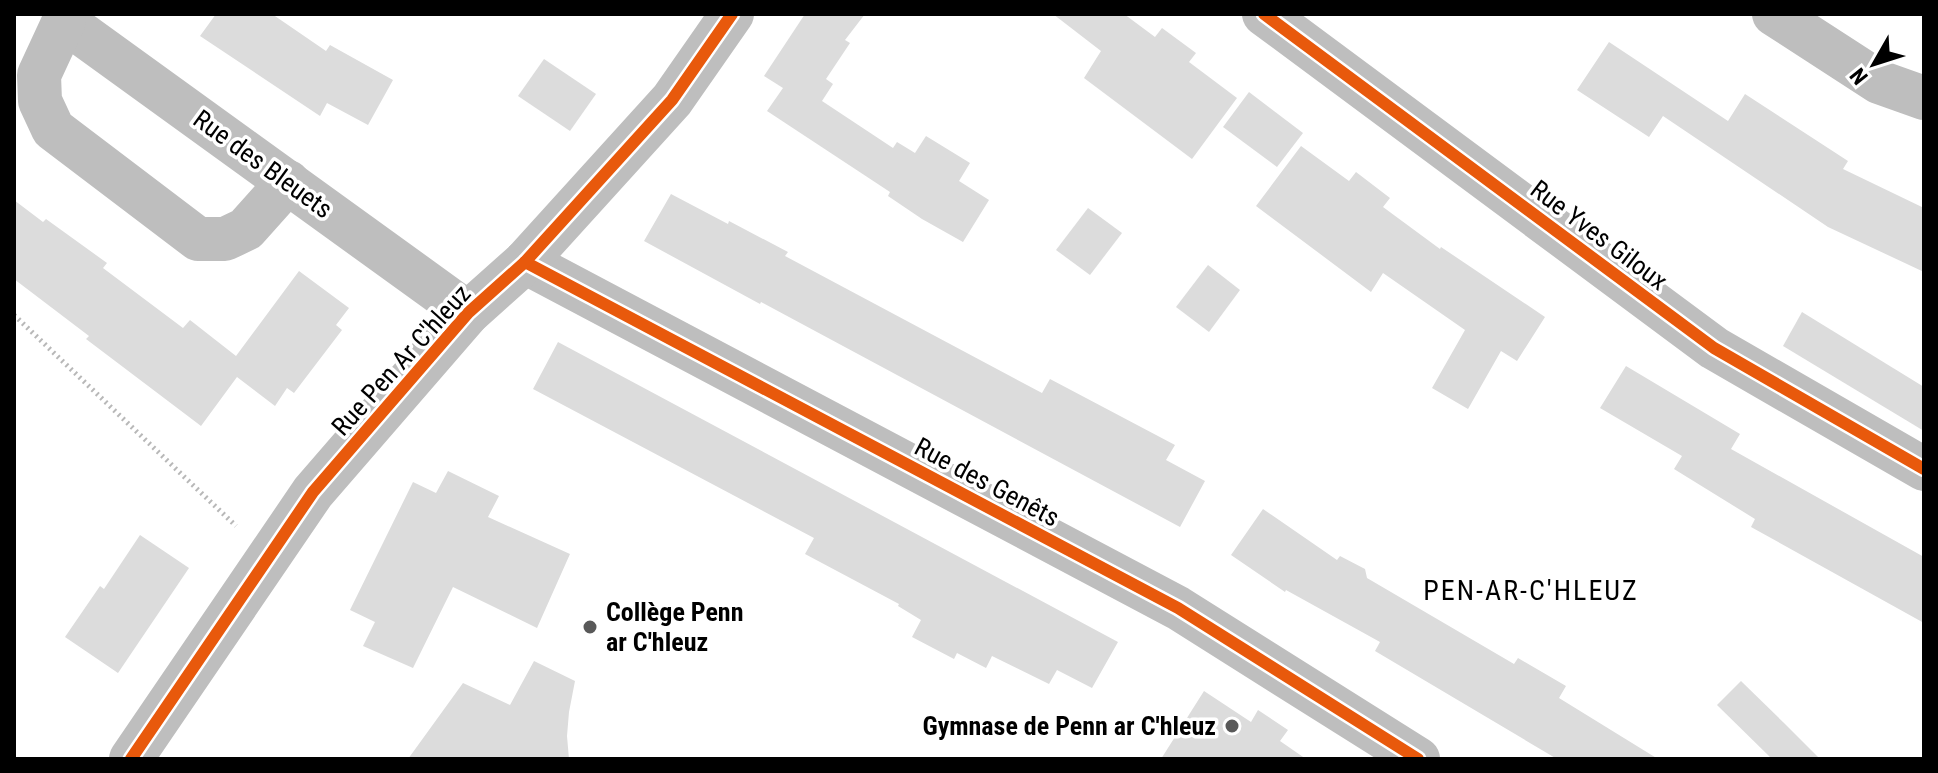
<svg xmlns="http://www.w3.org/2000/svg" width="1938" height="773" viewBox="0 0 1938 773" font-family="'Roboto Condensed',sans-serif">
  <style>
    .building { fill: #dcdcdc }
    .lines { fill: none; stroke-linecap: round; stroke-linejoin: round }
    .path { stroke: #b8b8b8; stroke-width: 5; stroke-dasharray: 2 4; stroke-linecap: butt }
    .minor { stroke: #bebebe; stroke-width: 44 }
    .cycleway-casing { stroke: #fff; stroke-width: 17 }
    .cycleway { stroke: #e8590c; stroke-width: 12 }
    .poi-dot { fill: #595959; stroke: #fff; stroke-width: 3 }
    .labels { text-anchor: middle; stroke-width: 7; stroke-linejoin: round; paint-order: stroke }
    .street-label { font-size: 26px; fill: #000; stroke: #fff }
    .poi-label { font-size: 26px; font-weight: bold; fill: #000; stroke: #fff; text-anchor: start }
    .neighbourhood-label { font-size: 28px; letter-spacing: 2px; fill: #000; stroke: #fff }
  </style>
  <rect width="100%" height="100%" fill="#fff"/>
  <!-- building -->
  <g class="building">
    <polygon points="216,14 272,14 326,51 330,45 393,80 368,125 327,103 320,116 200,36"/>
    <polygon points="805,14 865,14 845,40 850,43 826,79 833,84 822,101 893,148 897,142 915,153 926,136 970,163 959,181 989,200 963,242 922,219 888,196 890,192 767,111 783,88 764,76"/>
    <polygon points="1053,14 1124,14 1155,37 1162,28 1196,53 1189,62 1237,98 1192,159 1084,78 1101,51"/>
    <polygon points="1609,42 1728,121 1745,94 1848,161 1843,169 1924,208 1924,272 1828,227 1663,116 1649,137 1577,90"/>
    <polygon points="544,59 596,94 570,131 518,96"/>
    <polygon points="1249,92 1303,133 1277,167 1223,127"/>
    <polygon points="1301,146 1349,181 1356,172 1390,198 1383,207 1440,249 1441,247 1545,317 1517,361 1501,351 1468,409 1432,388 1465,330 1383,273 1371,292 1256,206"/>
    <polygon points="671,194 728,224 729,221 788,252 785,256 1042,393 1050,379 1175,445 1166,460 1205,481 1180,527 761,302 760,304 644,241"/>
    <polygon points="14,200 43,222 46,219 107,263 103,268 183,328 190,320 236,356 299,271 349,308 336,325 342,330 294,393 287,388 275,406 237,377 201,426 86,339 89,336 14,279"/>
    <polygon points="1088,208 1122,233 1090,275 1056,250"/>
    <polygon points="1208,265 1240,290 1209,332 1176,307"/>
    <polygon points="1802,312 1924,387 1924,431 1783,346"/>
    <polygon points="558,342 1118,642 1092,688 1057,670 1049,684 992,656 986,668 957,653 954,659 912,637 921,620 898,606 899,604 805,554 814,538 533,389"/>
    <polygon points="1626,366 1740,434 1731,449 1924,557 1924,623 1751,527 1755,519 1674,469 1682,456 1600,408"/>
    <polygon points="448,471 499,496 488,517 570,554 537,628 453,587 413,668 363,646 375,622 350,610 413,482 436,493"/>
    <polygon points="1263,509 1337,560 1340,556 1365,569 1367,578 1514,664 1518,658 1566,686 1559,698 1658,759 1557,759 1375,651 1380,642 1286,590 1285,592 1231,555"/>
    <polygon points="140,535 189,568 118,673 65,637 100,586 104,589"/>
    <polygon points="534,661 575,681 569,712 567,736 569,759 408,759 463,683 510,705"/>
    <polygon points="1741,681 1784,723 1820,759 1772,759 1717,705"/>
    <polygon points="1204,691 1251,722 1258,710 1288,730 1280,741 1306,759 1161,759"/>
  </g>
  <g class="lines">
    <!-- path -->
    <polyline class="path" points="14,315 236,526"/>
    <!-- minor -->
    <g class="minor">
      <polyline points="68,14 64,21 468,313"/>
      <polyline points="1264,14 1714,348 1924,469"/>
      <polyline points="1774,14 1879,82 1924,98"/>
      <polyline points="64,21 39,75 40,101 53,129 198,239 225,239 246,229 288,182"/>
      <polyline points="525,262 1178,608 1418,759"/>
      <polyline points="131,759 313,492 468,313 525,262 672,100 732,14"/>
    </g>
    <defs>
      <g id="cycleway">
        <polyline points="1264,14 1714,348 1924,469"/>
        <polyline points="525,262 1178,608 1418,759"/>
        <polyline points="131,759 313,492 468,313 525,262 672,100 732,14"/>
      </g>
    </defs>
    <!-- cycleway casing -->
    <use href="#cycleway" class="cycleway-casing"/>
    <!-- cycleway -->
    <use href="#cycleway" class="cycleway"/>
  </g>
  <!-- markers -->
  <g class="poi-dot">
    <circle cx="590" cy="627" r="8"/>
    <circle cx="1232" cy="726" r="8"/>
  </g>
  <g class="labels">
    <!-- street labels -->
    <g class="street-label">
      <text transform="translate(263 164) rotate(36)" y="9">Rue des Bleuets</text>
      <text transform="translate(1599 235) rotate(37)" y="9">Rue Yves Giloux</text>
      <text transform="translate(401 360) rotate(-48)" y="9">Rue Pen Ar C'hleuz</text>
      <text transform="translate(987 482) rotate(28)" y="9">Rue des Genêts</text>
    </g>
    <!-- poi labels -->
    <g class="poi-label">
      <text x="606" y="621">Collège Penn<tspan x="606" dy="30">ar C'hleuz</tspan></text>
      <text x="1216" y="735" text-anchor="end">Gymnase de Penn ar C'hleuz</text>
    </g>
    <!-- neighbourhood labels -->
    <g class="neighbourhood-label">
      <text x="1531" y="600">PEN-AR-C'HLEUZ</text>
    </g>
  </g>
  <!-- border -->
  <rect width="1938" height="773" fill="none" stroke="#000000" stroke-width="32"/>
  <!-- north arrow -->
  <g transform="translate(1874 64) rotate(231)" stroke="#ffffff" stroke-width="6" paint-order="stroke">
  <path d="M0-6L14 30L0 20L-14 30Z" fill="#000000"/>
  <text y="-12" font-size="22" font-weight="bold" text-anchor="middle" fill="#000000">N</text>
  </g>
</svg>
